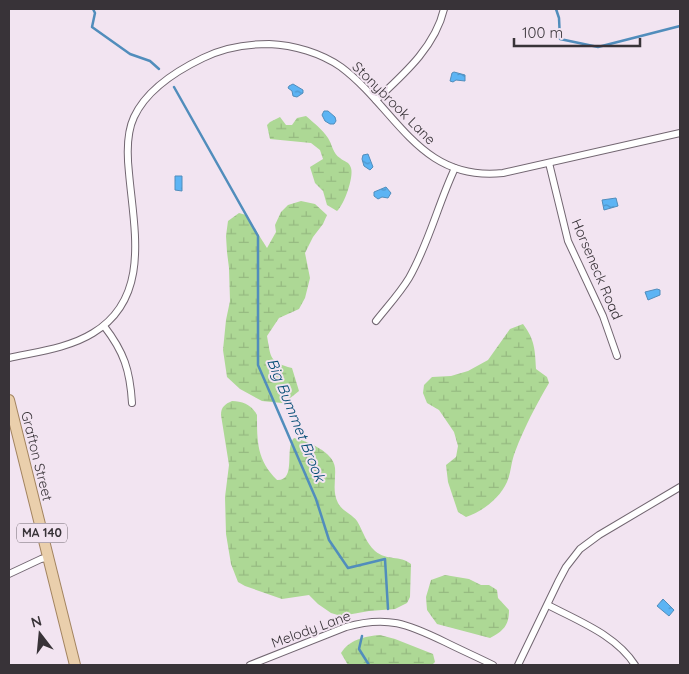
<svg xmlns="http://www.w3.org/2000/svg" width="689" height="674" viewBox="0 0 689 674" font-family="Quicksand,sans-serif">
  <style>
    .wetland { fill: url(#wetland-marsh) }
    .water { fill: url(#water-ripples); stroke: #518dbc }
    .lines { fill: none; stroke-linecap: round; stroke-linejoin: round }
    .stream { stroke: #518dbc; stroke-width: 2.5 }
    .minor-casing { stroke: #726671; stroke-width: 8 }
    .primary-casing { stroke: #a38460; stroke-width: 12 }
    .minor { stroke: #fff; stroke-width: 6 }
    .primary { stroke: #eacfac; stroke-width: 10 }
    .labels { text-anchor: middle; stroke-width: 4; stroke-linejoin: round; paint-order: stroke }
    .shield { fill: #f2e4f1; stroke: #706870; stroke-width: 1 }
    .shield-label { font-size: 12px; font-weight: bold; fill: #383338 }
    .street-label { font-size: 14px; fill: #383338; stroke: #f2e4f1 }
    .water-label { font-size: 15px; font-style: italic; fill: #044c75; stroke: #f2e4f1 }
  </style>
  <defs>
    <pattern id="wetland-marsh" width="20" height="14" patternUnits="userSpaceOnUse" patternTransform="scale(1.25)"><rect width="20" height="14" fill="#add895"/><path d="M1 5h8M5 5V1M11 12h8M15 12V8" fill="none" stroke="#96ba81"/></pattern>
    <pattern id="water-ripples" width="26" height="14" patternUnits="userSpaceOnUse" patternTransform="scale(1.25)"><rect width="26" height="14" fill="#5cb4f4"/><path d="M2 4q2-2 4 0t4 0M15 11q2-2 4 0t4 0" fill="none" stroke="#4d93c7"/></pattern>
  </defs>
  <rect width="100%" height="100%" fill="#f2e4f1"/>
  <!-- wetland -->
  <g class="wetland">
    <path d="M306 116C314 123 322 129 328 138 332 144 333 154 340 158 344 162 349 161 351 168 354 177 344 205 337 211L327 205 323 191 315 183 310 167 323 159 320 150 311 143 270 139 267 125 270 122 280 117 286 125H292L297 118Z"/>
    <path d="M301 201 315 204 327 215 323 224 313 237 305 253 310 278 305 298 299 309 279 318 267 336C271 358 269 362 292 368L299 391 289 399 282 403 262 401 240 389 227 377 223 350 226 320 230 301 229 268 227 252 226 236 228 221 239 213 246 215 267 248 276 232 275 225 281 212 288 205Z"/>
    <path d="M523 324C535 340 535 350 536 369L547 377 549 383C536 405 524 428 515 452 511 462 511 473 507 482 500 498 482 512 466 517L458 512 448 482 446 465 456 457 458 446 454 432 439 410 427 403 423 393 424 385 432 377 451 376 468 371 488 360 510 329Z"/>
    <path d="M232 401C242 401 252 405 257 415 257 442 257 460 277 480 297 481 284 448 294 438 307 441 334 452 335 468 336 480 332 491 338 503 342 511 352 514 357 521 363 531 366 543 375 551 387 561 400 555 411 564L410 597 407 603 395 609 369 611 341 616 331 613 318 604 309 595 282 599 245 586 238 582 231 564 226 534 225 497 229 465 221 415C221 407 225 404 232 401Z"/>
    <path d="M445 575 469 579 481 585H489L497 590 498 598 509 610C509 626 503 631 490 638L437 624 427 610 426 597 431 580Z"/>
    <path d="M380 635 395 639 433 654 435 662 432 665H348L341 653C349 640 365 636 380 635Z"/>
  </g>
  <!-- water -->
  <g class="water">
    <polygon points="454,72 465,75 465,81 456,80 453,82 450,81 452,73"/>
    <polygon points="293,84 303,90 303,93 297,97 293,96 292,91 288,88 289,86"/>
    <polygon points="324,111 328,111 335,117 336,121 334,124 330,124 325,121 322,115"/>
    <polygon points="368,154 373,167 370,170 364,166 362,159 363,155"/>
    <polygon points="175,176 182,176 182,191 175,190"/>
    <polygon points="386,187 391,193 388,198 382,197 378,199 374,196 374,192"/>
    <polygon points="616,198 618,206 604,210 602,200"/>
    <polygon points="657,289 660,290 660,295 648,300 645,292"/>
    <polygon points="663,599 674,610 669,616 657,606"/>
  </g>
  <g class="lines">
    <!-- stream -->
    <g class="stream">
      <polyline points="93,9 95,13 92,27 130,54 150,61 159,69"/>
      <polyline points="556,9 559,18 560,39 598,47 680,26"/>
      <polyline points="174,87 258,236 258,365 316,499 329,540 348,568 385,559 388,609"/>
      <polyline points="362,636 359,649 369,665"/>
    </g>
    <defs>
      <g id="minor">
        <path d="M376 100C404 74 435 47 444 9"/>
        <polyline points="549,163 568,241 603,316 617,356"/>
        <path d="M376 321C387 307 400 293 409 278 429 243 438 204 455 168"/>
        <path d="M104 326C124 352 130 370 132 403"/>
        <path d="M9 358C36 352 69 348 93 333 151 298 134 230 129 173 127 155 126 134 134 117 147 89 176 71 203 58 223 48 246 44 269 44 294 45 321 53 341 67 397 109 419 182 503 173L680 133"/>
        <polyline points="9,574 41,559 49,557"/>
        <path d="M548 605C578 621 616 635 635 665"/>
        <path d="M250 665 346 627C387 615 408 624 445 642 461 650 477 657 493 665"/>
        <polyline points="518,665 558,582 566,567 580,549 599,535 680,487"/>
      </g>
      <polyline id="primary" points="9,400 75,665"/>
    </defs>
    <!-- minor casing -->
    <use href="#minor" class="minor-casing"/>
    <!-- primary casing -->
    <use href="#primary" class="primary-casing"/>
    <!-- minor -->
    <use href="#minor" class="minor"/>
    <!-- primary -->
    <use href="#primary" class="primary"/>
  </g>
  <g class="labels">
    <!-- shield labels -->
    <rect class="shield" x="17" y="523.5" width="50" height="19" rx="4"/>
    <g class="shield-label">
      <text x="42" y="537">MA 140</text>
    </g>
    <!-- street labels -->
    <g class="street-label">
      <text transform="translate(394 103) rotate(45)" y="5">Stonybrook Lane</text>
      <text transform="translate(597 269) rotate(67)" y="5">Horseneck Road</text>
      <text transform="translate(37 456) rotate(76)" y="5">Grafton Street</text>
      <text transform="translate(311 629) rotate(-20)" y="5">Melody Lane</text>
    </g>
    <!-- water labels -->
    <g class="water-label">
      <text transform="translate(296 420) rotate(68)" y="5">Big Bummet Brook</text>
    </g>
  </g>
  <!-- border -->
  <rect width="689" height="674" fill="none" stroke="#383338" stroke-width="20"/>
  <!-- north arrow -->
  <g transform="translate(40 634) rotate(344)" stroke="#f2e4f1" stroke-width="4" paint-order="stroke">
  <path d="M0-4L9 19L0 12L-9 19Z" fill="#383338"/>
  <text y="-8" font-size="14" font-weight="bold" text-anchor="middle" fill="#383338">N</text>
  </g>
  <!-- scale -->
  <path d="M514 38v8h126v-8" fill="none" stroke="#383338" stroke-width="2.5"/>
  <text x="522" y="38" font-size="15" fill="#383338" stroke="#f2e4f1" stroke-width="4" paint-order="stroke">100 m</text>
</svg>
